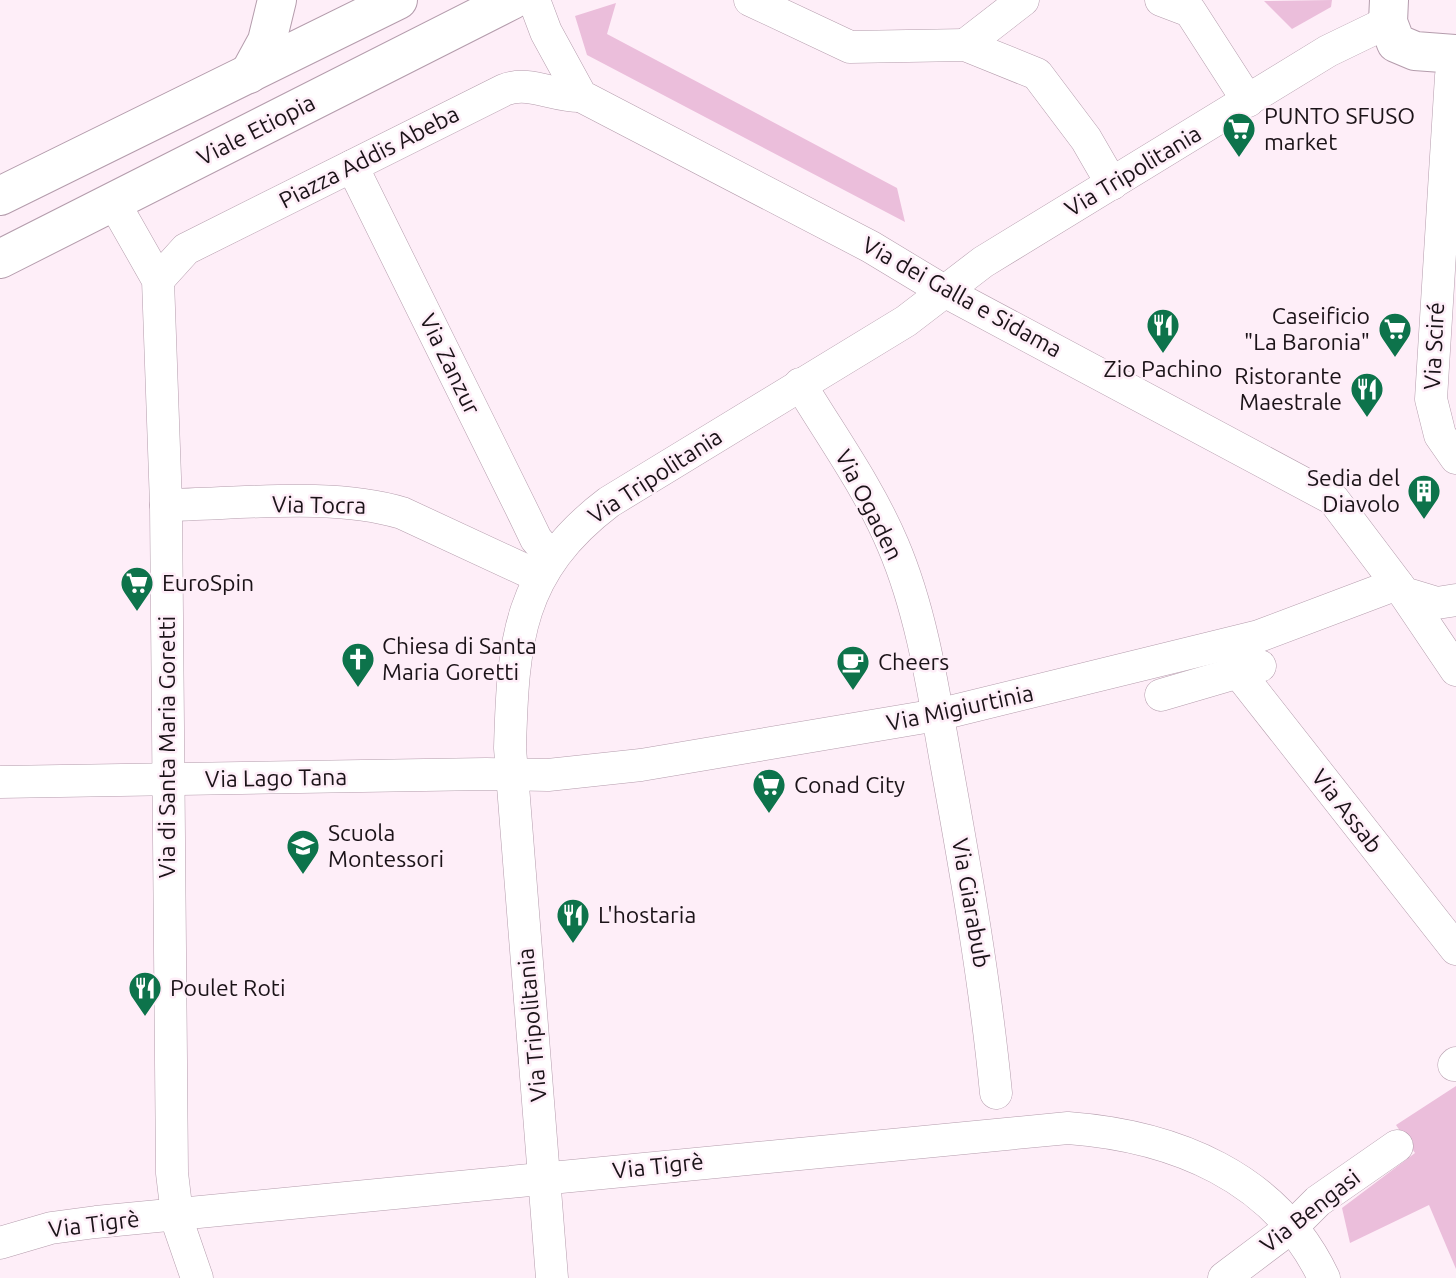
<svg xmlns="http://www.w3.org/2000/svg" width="1456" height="1278" viewBox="0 0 1456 1278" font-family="Ubuntu,sans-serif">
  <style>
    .green { fill: #ebbedb }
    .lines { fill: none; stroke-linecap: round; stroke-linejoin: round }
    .minor-casing { stroke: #b49cac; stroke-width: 33 }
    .tertiary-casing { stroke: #b49cac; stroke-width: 40 }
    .secondary-casing { stroke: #b49cac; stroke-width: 40 }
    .minor { stroke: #fff; stroke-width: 32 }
    .tertiary { stroke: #fff; stroke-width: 38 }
    .secondary { stroke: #fff; stroke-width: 38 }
    .labels { text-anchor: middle; stroke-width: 5; stroke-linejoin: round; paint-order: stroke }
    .poi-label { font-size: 23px; fill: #1b1318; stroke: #feeef8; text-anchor: start }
    .street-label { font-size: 23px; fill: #1b1318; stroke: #feeef8 }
  </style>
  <rect width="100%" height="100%" fill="#feeef8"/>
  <!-- green -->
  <g class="green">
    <polygon points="1332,0 1331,7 1292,29 1264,1"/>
    <polygon points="616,3 607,34 897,188 905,222 587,55 575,16"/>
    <polygon points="1456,1086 1456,1269 1429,1205 1350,1243 1342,1208 1415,1153 1396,1125"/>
  </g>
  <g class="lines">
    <defs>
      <g id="minor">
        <polyline points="534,0 546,32 581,96 871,247 944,291 1333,499 1404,593 1437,603 1456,600"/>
        <polyline points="750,0 850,47 965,45 1037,74 1086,139 1112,184"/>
        <polyline points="1161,0 1190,11 1248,101"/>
        <polyline points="965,45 1023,0"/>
        <polyline points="1456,57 1451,76 1431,399 1440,435 1456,458"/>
        <polyline points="352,166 521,508 536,539 552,558"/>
        <polyline points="113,201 158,280 166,505 172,1173 178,1223 197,1278"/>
        <path d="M158 280 186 249 504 90C529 80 555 97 581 96"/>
        <path d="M800 384C832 437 869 488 893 545 922 613 933 689 946 762 966 872 985 981 996 1093"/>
        <path d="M166 505C239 504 333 492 402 513L540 577"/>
        <polyline points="1404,593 1456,670"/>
        <polyline points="1239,673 1456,949"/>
        <polyline points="1161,695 1260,666"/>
        <polyline points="0,782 486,774 548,775 641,765 937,715 1259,636 1397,584"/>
        <polyline points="1454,1065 1456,1063"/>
        <path d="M0 1243 51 1228 96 1222 1068 1128C1174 1136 1276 1176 1324 1278"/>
        <path d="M552 1278 510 748C513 640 518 571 609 502L906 321 983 262 1328 51 1388 22"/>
        <polyline points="1224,1278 1293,1226 1318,1201 1397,1146"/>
      </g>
      <polyline id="tertiary" points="1389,0 1388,22 1396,43 1415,51 1456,54"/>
      <g id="secondary">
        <polyline points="249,74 267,41 277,0"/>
        <polyline points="0,196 398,0"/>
        <polyline points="0,259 512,0"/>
      </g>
    </defs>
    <!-- minor casing -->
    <use href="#minor" class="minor-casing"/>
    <!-- tertiary casing -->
    <use href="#tertiary" class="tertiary-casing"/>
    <!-- secondary casing -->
    <use href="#secondary" class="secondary-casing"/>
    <!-- minor -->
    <use href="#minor" class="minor"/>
    <!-- tertiary -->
    <use href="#tertiary" class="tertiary"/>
    <!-- secondary -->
    <use href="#secondary" class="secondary"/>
  </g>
  <!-- icons -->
  <defs>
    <symbol id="supermarket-pin" viewBox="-11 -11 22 30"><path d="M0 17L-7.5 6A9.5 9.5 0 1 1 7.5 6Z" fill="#0d734b" stroke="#feeef8"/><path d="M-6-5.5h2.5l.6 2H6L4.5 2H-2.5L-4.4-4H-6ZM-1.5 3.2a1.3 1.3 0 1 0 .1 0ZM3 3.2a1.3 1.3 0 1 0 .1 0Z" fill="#fff"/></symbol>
    <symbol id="restaurant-pin" viewBox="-11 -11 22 30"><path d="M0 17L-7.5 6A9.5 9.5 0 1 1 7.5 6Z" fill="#0d734b" stroke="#feeef8"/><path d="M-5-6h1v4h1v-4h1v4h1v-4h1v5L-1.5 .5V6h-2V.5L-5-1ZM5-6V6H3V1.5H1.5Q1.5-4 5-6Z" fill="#fff"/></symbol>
    <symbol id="building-pin" viewBox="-11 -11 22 30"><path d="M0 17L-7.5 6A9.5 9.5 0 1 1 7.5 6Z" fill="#0d734b" stroke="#feeef8"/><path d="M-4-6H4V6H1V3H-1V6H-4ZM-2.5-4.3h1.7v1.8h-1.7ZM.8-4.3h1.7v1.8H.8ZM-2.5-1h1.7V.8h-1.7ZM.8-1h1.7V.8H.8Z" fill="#fff"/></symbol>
    <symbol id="church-pin" viewBox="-11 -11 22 30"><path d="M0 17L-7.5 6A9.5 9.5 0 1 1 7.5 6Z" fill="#0d734b" stroke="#feeef8"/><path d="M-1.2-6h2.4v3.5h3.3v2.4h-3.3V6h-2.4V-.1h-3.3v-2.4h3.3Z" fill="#fff"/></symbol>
    <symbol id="cafe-pin" viewBox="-11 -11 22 30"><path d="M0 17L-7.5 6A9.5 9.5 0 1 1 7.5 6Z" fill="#0d734b" stroke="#feeef8"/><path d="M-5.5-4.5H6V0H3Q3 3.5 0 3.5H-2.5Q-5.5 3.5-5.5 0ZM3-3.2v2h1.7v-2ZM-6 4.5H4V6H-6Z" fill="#fff"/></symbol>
    <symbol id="school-pin" viewBox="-11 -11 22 30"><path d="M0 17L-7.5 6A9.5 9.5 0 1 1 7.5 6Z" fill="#0d734b" stroke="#feeef8"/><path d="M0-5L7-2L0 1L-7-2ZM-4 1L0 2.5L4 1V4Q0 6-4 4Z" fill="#fff"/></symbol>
  </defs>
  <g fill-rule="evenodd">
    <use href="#supermarket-pin" x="1220" y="110" width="38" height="52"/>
    <use href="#restaurant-pin" x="1144" y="306" width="38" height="52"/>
    <use href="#supermarket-pin" x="1376" y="310" width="38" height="52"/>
    <use href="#restaurant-pin" x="1348" y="370" width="38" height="52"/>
    <use href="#building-pin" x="1405" y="472" width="38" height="52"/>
    <use href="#supermarket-pin" x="118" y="564" width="38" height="52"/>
    <use href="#church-pin" x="339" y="640" width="38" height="52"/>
    <use href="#cafe-pin" x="834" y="643" width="38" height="52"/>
    <use href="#supermarket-pin" x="750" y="766" width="38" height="52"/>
    <use href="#school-pin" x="284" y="827" width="38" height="52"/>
    <use href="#restaurant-pin" x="554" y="896" width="38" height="52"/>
    <use href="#restaurant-pin" x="126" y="969" width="38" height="52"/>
  </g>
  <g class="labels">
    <!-- poi labels -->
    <g class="poi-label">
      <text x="1264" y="124">PUNTO SFUSO<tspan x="1264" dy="26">market</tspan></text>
      <text x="1370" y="324" text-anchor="end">Caseificio<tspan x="1370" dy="26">"La Baronia"</tspan></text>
      <text x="1163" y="377" text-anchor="middle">Zio Pachino</text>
      <text x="1342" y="384" text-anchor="end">Ristorante<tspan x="1342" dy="26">Maestrale</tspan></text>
      <text x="1400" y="486" text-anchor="end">Sedia del<tspan x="1400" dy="26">Diavolo</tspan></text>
      <text x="162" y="591">EuroSpin</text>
      <text x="382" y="654">Chiesa di Santa<tspan x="382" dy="26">Maria Goretti</tspan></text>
      <text x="878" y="670">Cheers</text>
      <text x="794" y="793">Conad City</text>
      <text x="328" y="841">Scuola<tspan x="328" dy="26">Montessori</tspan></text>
      <text x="598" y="923">L'hostaria</text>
      <text x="170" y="996">Poulet Roti</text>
    </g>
    <!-- street labels -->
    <g class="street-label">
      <text transform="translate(256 130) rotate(-27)" y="8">Viale Etiopia</text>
      <text transform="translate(369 157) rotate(-27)" y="8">Piazza Addis Abeba</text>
      <text transform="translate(1133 171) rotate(-31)" y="8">Via Tripolitania</text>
      <text transform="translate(962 297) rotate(29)" y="8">Via dei Galla e Sidama</text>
      <text transform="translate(1434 346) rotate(-87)" y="8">Via Sciré</text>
      <text transform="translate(450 364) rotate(64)" y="8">Via Zanzur</text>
      <text transform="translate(655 476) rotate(-33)" y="8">Via Tripolitania</text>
      <text transform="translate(319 505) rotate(1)" y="8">Via Tocra</text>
      <text transform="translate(869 505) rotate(63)" y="8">Via Ogaden</text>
      <text transform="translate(960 708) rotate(-12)" y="8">Via Migiurtinia</text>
      <text transform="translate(167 747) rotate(-90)" y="8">Via di Santa Maria Goretti</text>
      <text transform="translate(276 778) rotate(-1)" y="8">Via Lago Tana</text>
      <text transform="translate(1347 811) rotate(52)" y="8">Via Assab</text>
      <text transform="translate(971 903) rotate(80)" y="8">Via Giarabub</text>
      <text transform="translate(532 1025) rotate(-95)" y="8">Via Tripolitania</text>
      <text transform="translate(658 1166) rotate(-6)" y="8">Via Tigrè</text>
      <text transform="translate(1310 1211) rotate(-38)" y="8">Via Bengasi</text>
      <text transform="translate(94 1224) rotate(-7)" y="8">Via Tigrè</text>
    </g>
  </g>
</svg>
